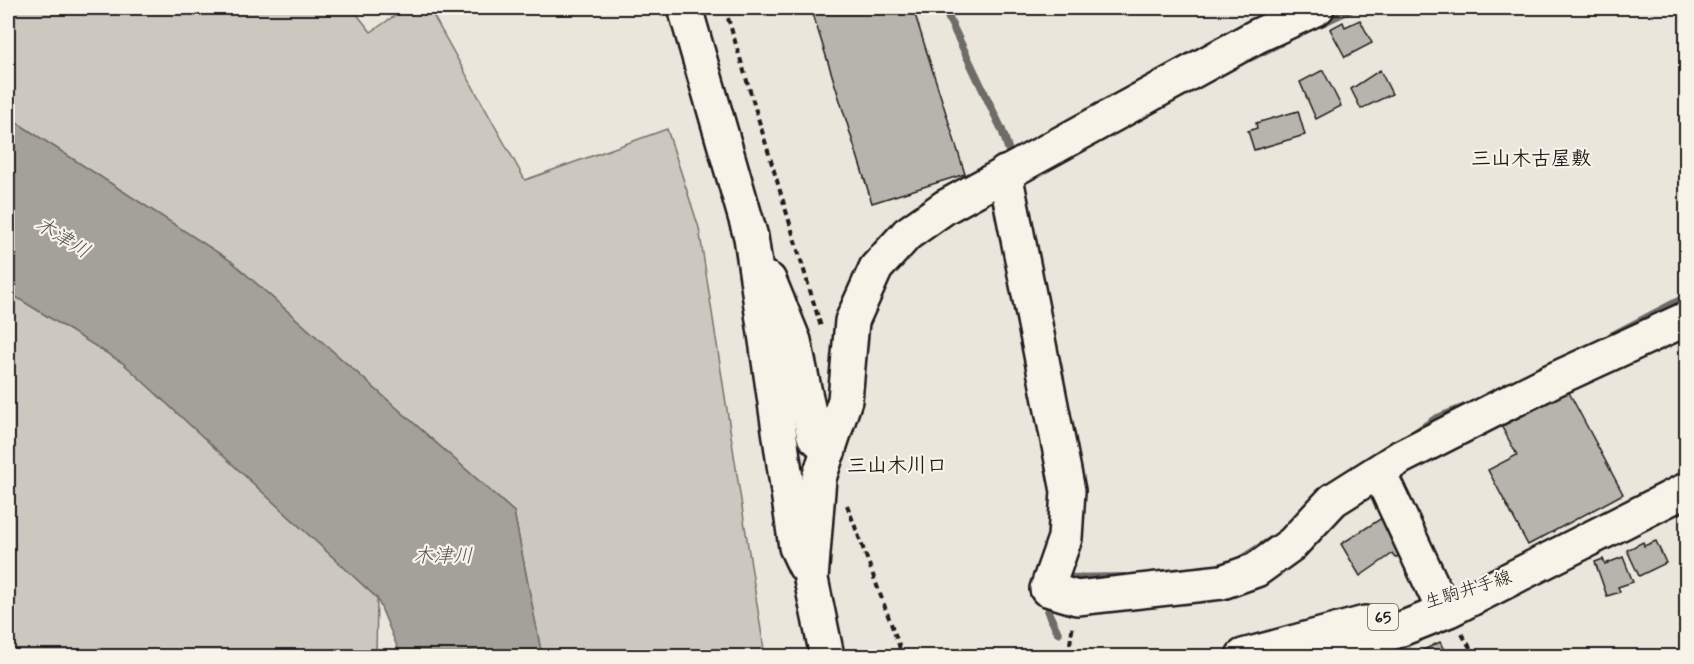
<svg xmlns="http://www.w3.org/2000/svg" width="1694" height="664" viewBox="0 0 1694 664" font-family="Mynerve,'Klee One',sans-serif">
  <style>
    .green { fill: #ccc8c0; stroke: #74726e; stroke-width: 1.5 }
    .water { fill: #a3a19a; stroke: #6d6c68; stroke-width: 1.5 }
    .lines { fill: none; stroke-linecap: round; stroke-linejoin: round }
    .stream { stroke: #6d6c68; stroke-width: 8 }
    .building { fill: #b6b4ac; stroke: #1c1c1c; stroke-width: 1.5 }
    .minor-casing { stroke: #1c1c1c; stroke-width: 38 }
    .major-casing { stroke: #1c1c1c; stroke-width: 38 }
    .path { stroke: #1c1c1c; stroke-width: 4; stroke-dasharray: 6 4.5; stroke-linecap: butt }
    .minor { stroke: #f7f3e8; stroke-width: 33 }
    .major { stroke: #f7f3e8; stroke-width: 33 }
    .labels { text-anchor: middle; stroke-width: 4.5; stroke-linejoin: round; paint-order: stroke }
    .shield { fill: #f7f3e8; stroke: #5e5c59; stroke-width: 1.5 }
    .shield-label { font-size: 16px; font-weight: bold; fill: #1c1c1c }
    .street-label { font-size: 18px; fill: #1c1c1c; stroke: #f7f3e8 }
    .neighbourhood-label { font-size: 20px; font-weight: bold; fill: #1c1c1c; stroke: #f7f3e8 }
    .water-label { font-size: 20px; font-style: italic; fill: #52514e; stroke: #f7f3e8 }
  </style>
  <rect width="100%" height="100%" fill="#eae6dc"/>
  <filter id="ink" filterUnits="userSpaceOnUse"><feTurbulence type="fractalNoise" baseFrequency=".0167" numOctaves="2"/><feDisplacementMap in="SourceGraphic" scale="12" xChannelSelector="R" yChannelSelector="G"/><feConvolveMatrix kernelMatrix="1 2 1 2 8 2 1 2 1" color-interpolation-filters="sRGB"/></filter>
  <g filter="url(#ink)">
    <!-- green -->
    <g class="green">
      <polygon points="8,8 352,8 371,32 406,8 429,8 525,180 667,129 699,228 765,656 542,656 514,512 231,261 8,117"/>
      <polygon points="8,292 123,363 377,598 376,656 8,656"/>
    </g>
    <!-- water -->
    <polygon class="water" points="8,117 231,261 514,512 542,656 401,656 377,598 123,363 8,292"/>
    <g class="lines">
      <!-- stream -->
      <g class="stream">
        <polyline points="944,8 1002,130 1012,160"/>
        <polyline points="1320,24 1354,8"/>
        <polyline points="1250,58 1280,43"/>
        <polyline points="1611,336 1686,297"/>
        <polyline points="1415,433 1435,419 1465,407"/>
        <polyline points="1238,561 1271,540"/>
        <polyline points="1059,578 1124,577"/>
        <polyline points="1053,599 1048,612 1058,633"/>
      </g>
    </g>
    <!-- building -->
    <g class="building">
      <polygon points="811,8 913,8 965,174 872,203"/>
      <polygon points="1360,20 1372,43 1345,57 1330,29 1343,22 1345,27"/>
      <polygon points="1323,70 1341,106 1316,119 1300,82"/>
      <polygon points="1380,70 1392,94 1361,109 1351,89"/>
      <polygon points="1298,111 1305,135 1254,150 1248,131 1257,128 1256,123"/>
      <polygon points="1565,385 1623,494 1528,545 1488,470 1517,455 1498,420"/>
      <polygon points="1388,514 1406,551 1395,558 1392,554 1360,576 1341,544"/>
      <polygon points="1656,541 1666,563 1639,576 1627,550 1643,542 1644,546"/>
      <polygon points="1623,557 1633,582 1618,587 1620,592 1607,596 1595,562 1603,559 1605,564"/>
      <polygon points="1440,642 1447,656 1426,656 1423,650"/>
    </g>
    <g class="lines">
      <defs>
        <g id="minor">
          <polyline points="685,8 751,237 796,547 805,566"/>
          <polyline points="1005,173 1068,491 1065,538 1047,589 1077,598 1222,582 1256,570 1292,544 1333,500 1401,457 1551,381 1686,319"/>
          <polyline points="769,280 794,341 814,436 829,450"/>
          <polyline points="1379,472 1438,598"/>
          <polyline points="827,656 811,579 819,478 845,400 852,321 876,268 907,234 945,207 1257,36 1317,8"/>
        </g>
        <g id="major">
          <polyline points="1243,656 1365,623"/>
          <polyline points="1333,656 1449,610 1686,490"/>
        </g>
      </defs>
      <!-- minor casing -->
      <use href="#minor" class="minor-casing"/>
      <!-- major casing -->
      <use href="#major" class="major-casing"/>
      <!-- path -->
      <g class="path">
        <polyline points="725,8 821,327"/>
        <polyline points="847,505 899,645 901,656"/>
        <polyline points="1462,634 1475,656"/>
        <polyline points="1070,644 1073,624"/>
      </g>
      <!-- minor -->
      <use href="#minor" class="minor"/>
      <!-- major -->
      <use href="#major" class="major"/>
    </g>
  </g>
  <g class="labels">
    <!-- shield labels -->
    <rect class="shield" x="1368" y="604" width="30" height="26" rx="4.5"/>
    <g class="shield-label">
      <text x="1383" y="623">65</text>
    </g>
    <!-- street labels -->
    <g class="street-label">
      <text transform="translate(1468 589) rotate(-17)" y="6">生駒井手線</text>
    </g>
    <!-- neighbourhood labels -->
    <g class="neighbourhood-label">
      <text x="1531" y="165">三山木古屋敷</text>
      <text x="897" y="472">三山木川口</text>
    </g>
    <!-- water labels -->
    <g class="water-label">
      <text transform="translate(63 237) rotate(31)" y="7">木津川</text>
      <text x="443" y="562">木津川</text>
    </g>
  </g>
  <!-- margin -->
  <rect width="1694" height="664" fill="none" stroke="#f7f3e8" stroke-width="30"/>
  <rect x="15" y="15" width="1664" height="634" fill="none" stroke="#1c1c1c" stroke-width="2" filter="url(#ink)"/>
</svg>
